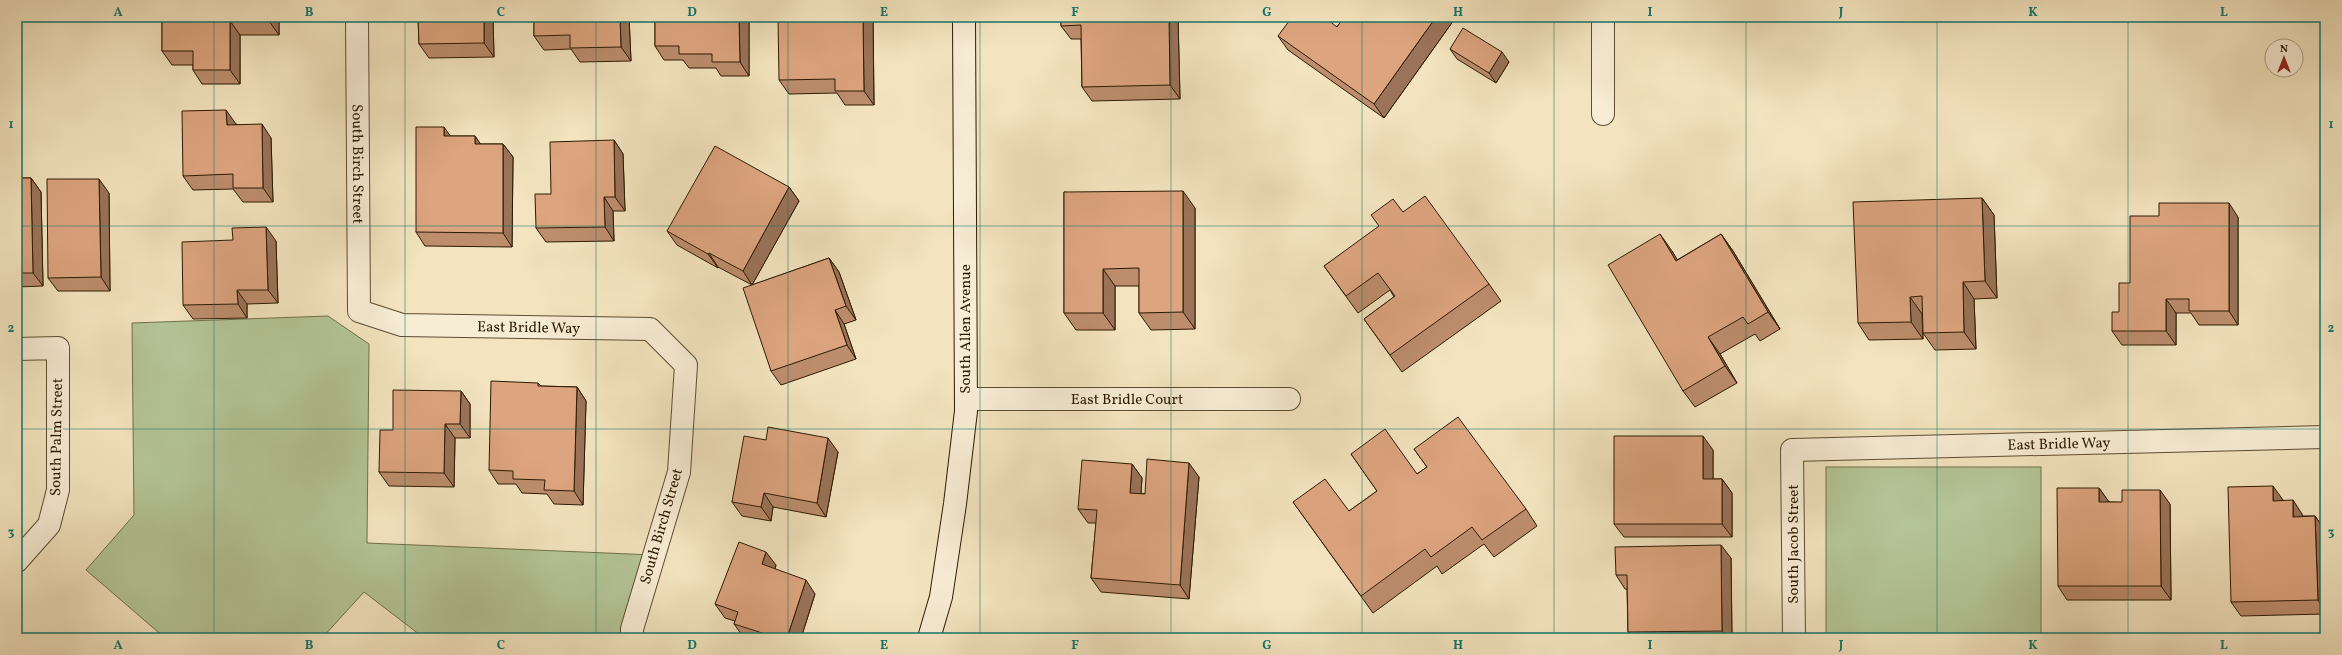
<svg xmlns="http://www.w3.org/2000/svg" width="2342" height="655" viewBox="0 0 2342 655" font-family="Vollkorn,serif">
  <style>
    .green { fill: #b4c597; stroke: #70704c }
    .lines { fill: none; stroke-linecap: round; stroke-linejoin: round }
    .street-casing { stroke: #5e4c31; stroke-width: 24 }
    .secondary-casing { stroke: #2c1a02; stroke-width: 24 }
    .street { stroke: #f7edd5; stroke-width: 22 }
    .secondary { stroke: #f7edd5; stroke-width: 22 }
    .wall { fill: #bd8d6d; stroke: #2c1a02 }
    .shaded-wall { fill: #9a7359; stroke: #2c1a02 }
    .building { fill: #dca47f; stroke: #2c1a02 }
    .grid { fill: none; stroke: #0f766e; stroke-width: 1; stroke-opacity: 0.55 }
    .labels { text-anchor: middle; stroke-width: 3.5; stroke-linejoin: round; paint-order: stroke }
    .street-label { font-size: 15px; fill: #2c1a02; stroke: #f7edd5 }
    .neatline { fill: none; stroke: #0f766e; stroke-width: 1.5 }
    .grid-label { font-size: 13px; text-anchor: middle; font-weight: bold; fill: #0f766e }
  </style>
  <rect width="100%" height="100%" fill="#f3e4bf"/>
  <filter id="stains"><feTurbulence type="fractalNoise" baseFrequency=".005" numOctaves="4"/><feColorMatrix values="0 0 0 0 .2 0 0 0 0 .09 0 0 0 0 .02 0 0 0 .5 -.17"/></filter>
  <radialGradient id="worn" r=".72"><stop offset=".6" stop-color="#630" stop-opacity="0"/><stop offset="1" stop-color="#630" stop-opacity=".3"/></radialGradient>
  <!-- green -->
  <g class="green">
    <polygon points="328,316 369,344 367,543 654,555 632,638 424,638 364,592 322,638 165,638 86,570 134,515 132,323"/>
    <rect x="1826" y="467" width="215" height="171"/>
  </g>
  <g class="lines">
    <defs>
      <g id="street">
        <path id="s1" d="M357 17 359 311 402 325 650 329 686 365 679 472 632 629V638"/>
        <polyline points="1603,114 1603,17"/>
        <polyline points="17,349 58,348 58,490 49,525 17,561"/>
        <path id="s2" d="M966 399H1289"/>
        <path id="s3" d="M1794 638 1792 450 2325 437"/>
      </g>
      <polyline id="secondary" points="929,638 941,597 955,504 966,411 964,17"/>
    </defs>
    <!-- street casing -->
    <use href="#street" class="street-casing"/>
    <!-- secondary casing -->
    <use href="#secondary" class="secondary-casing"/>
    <!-- street -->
    <use href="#street" class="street"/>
    <!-- secondary -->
    <use href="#secondary" class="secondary"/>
  </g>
  <!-- wall -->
  <g class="wall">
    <polygon points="162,17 279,17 279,35 240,35 240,84 202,84 193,70 193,65 172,65 162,51"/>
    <polygon points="418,17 493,17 494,57 429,58 419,44"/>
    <polygon points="534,17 629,17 631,61 580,62 571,49 544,50 534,36"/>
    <polygon points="655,17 749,17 749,76 721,76 716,68 689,68 683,60 664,60 655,46"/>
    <polygon points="873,17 874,105 845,105 837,93 789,94 779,80"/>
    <polygon points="1061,17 1178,17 1180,99 1092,101 1082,87 1081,39 1071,39 1061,26"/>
    <polygon points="1344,17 1456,17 1384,118 1288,50 1278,36 1337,27"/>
    <polygon points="1450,49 1509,62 1496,83 1457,59"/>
    <polygon points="236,124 271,138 273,202 243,202 233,189 193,190 183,176"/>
    <polygon points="450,136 475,136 480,144 503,144 513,157 512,247 425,246 416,232"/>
    <polygon points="614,140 623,154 625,211 613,211 614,241 546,242 536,228 551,194"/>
    <polygon points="17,178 31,178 41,192 43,286 17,287"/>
    <polygon points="789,187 799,201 752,285 829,258 839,272 856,320 844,324 856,359 781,385 771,371 752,285 718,267 718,268 677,245 667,231"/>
    <polygon points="1064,192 1195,208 1195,329 1151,330 1139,313 1139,286 1115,286 1115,330 1076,330 1064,313"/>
    <polygon points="109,193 110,291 58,291 48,278"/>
    <polygon points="1982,198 1994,215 1997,298 1974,299 1976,349 1935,350 1923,333 1922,314 1923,339 1869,340 1858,323"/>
    <polygon points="1403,212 1489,284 1501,301 1402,372 1364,319 1394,297 1390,290 1358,313 1324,266"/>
    <polygon points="2238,217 2238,325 2199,325 2191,313 2176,313 2176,345 2122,345 2112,331 2119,312"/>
    <polygon points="1721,234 1733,251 1780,329 1760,341 1755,334 1720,354 1737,383 1695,407 1683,391 1672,251 1677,260"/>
    <polygon points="276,241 278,303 247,304 247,318 193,319 183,305"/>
    <polygon points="538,383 541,386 577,387 586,401 583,505 554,504 547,494 522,493 516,484 498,484 489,470"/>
    <polygon points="461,391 470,404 470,438 455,438 454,487 389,486 379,472 393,430"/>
    <polygon points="766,440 838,452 826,517 773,507 771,521 742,516 732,502"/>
    <polygon points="1414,449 1526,509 1537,526 1494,557 1484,544 1442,574 1437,566 1373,613 1293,502 1349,511 1377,491 1351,454 1417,474 1427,467"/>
    <polygon points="1713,450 1713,479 1722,479 1732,493 1732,537 1624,537 1614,524"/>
    <polygon points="1132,464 1142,478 1141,493 1145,494 1199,477 1189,599 1101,592 1091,578 1096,523 1088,523 1078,509"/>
    <polygon points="2099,488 2109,502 2170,504 2171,600 2067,600 2058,586"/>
    <polygon points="2283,500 2302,514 2302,516 2315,516 2325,530 2325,614 2241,616 2231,602"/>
    <polygon points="1731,558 1732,638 1632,638 1628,632 1627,589 1625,589 1616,575"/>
    <polygon points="776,565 775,569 815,594 801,638 744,638 734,624 735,621 725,618 715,604"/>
  </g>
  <!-- shaded-wall -->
  <g class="shaded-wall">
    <polygon points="269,17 279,17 279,35 269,21"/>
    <polygon points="484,17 493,17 494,57 484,43"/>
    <polygon points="620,17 629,17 631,61 621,47"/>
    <polygon points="739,17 749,17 749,76 740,62"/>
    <polygon points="863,17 873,17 874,105 864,91"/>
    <polygon points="1169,17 1178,17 1180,99 1170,85"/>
    <polygon points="1436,17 1456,17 1384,118 1374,104"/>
    <polygon points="230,21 240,35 240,84 230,70"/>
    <polygon points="1502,52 1509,62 1496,83 1489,73"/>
    <polygon points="226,110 236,124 237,138 227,125"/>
    <polygon points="262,124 271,138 273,202 263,188"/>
    <polygon points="444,127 454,141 444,136"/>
    <polygon points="475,136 484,149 475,144"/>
    <polygon points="614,140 623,154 625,211 615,197"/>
    <polygon points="503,144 513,157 512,247 503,233"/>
    <polygon points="31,178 41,192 43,286 33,273"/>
    <polygon points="99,179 109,193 110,291 101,277"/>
    <polygon points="789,187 799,201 752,285 743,271"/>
    <polygon points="1183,191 1195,208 1195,329 1183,312"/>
    <polygon points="604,197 613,211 614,241 605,227"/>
    <polygon points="1982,198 1994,215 1997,298 1985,281"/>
    <polygon points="2229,203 2238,217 2238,325 2229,311"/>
    <polygon points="266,227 276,241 278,303 268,290"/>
    <polygon points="1660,234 1672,251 1688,277 1676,261"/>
    <polygon points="1721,234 1733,251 1780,329 1768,312"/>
    <polygon points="709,253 718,267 718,268 708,254"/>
    <polygon points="829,258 839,272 856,320 846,306"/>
    <polygon points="1103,269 1115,286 1115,330 1103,313"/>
    <polygon points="1963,282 1974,299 1976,349 1964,332"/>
    <polygon points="237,290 247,304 247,318 238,304"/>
    <polygon points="1910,297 1922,314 1923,339 1911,322"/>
    <polygon points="2166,299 2176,313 2176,345 2166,331"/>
    <polygon points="835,310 844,324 856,359 847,345"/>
    <polygon points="1708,337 1720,354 1737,383 1725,366"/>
    <polygon points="577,387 586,401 583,505 574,491"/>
    <polygon points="461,391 470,404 470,438 460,424"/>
    <polygon points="445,424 455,438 454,487 444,473"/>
    <polygon points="1703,436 1713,450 1713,493 1703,479"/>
    <polygon points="828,438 838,452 826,517 817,503"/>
    <polygon points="1189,463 1199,477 1189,599 1180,585"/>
    <polygon points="1132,464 1142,478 1140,507 1130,493"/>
    <polygon points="1722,479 1732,493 1732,537 1722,524"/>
    <polygon points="2273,486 2283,500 2283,515 2273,501"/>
    <polygon points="2099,488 2109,502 2109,516 2099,502"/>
    <polygon points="2160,490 2170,504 2171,600 2161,586"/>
    <polygon points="764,493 773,507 771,521 761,507"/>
    <polygon points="2293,500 2302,514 2303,530 2293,517"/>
    <polygon points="2315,516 2325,530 2325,610 2318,600"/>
    <polygon points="1721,545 1731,558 1732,638 1727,638 1722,631"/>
    <polygon points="766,552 776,565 772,578 762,564"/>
    <polygon points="806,580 815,594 801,638 787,638"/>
  </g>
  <!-- building -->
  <g class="building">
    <polygon points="162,17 269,17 269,21 230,21 230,70 193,70 193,51 162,51"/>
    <polygon points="418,17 484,17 484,43 419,44"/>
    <polygon points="534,17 620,17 621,47 570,48 570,35 534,36"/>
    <polygon points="655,17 739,17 740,62 712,62 712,54 679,54 679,46 655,46"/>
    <polygon points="778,17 863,17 864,91 835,91 835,79 779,80"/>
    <polygon points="1061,17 1169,17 1170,85 1082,87 1081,25 1061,26"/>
    <polygon points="1292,17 1324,17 1337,27 1344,17 1436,17 1374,104 1278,36"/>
    <polygon points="1463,28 1502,52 1489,73 1450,49"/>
    <polygon points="226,110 227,125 262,124 263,188 233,188 233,174 183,176 182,111"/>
    <polygon points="416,127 444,127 444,136 475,136 475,144 503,144 503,233 416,232"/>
    <polygon points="614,140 615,197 604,197 605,227 536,228 535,194 551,194 550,142"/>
    <polygon points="715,146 789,187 743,271 709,253 708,254 667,231"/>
    <polygon points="17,178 31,178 33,273 17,273"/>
    <polygon points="47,179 99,179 101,277 48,278"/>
    <polygon points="1183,191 1183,312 1139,313 1139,268 1103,269 1103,313 1064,313 1064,192"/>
    <polygon points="1425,196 1489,284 1390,355 1364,319 1395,296 1378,273 1346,296 1324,266 1379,226 1371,215 1393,199 1403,212"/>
    <polygon points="1982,198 1985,281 1963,282 1964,332 1923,333 1922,296 1910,297 1911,322 1858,323 1853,202"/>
    <polygon points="2159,203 2229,203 2229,311 2189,311 2189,299 2166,299 2166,331 2112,331 2112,312 2119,312 2119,283 2130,283 2130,216 2159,216"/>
    <polygon points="266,227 268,290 237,290 238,304 183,305 182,242 233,240 232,228"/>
    <polygon points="1660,234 1676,261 1721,234 1768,312 1748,324 1743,317 1708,337 1725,366 1683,391 1608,265"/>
    <polygon points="829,258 846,306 835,310 847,345 771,371 743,288"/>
    <polygon points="491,381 538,383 538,386 577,387 574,491 544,490 545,480 513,479 513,471 489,470"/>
    <polygon points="393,390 461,391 460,424 445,424 444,473 379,472 380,430 393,430"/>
    <polygon points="1458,417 1526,509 1482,540 1472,527 1431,557 1425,549 1361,596 1293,502 1325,479 1349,511 1377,491 1351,454 1385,429 1417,474 1427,467 1414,449"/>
    <polygon points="768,427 828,438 817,503 764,493 761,507 732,502 744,436 766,440"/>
    <polygon points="1614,436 1703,436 1703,479 1722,479 1722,524 1614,524"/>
    <polygon points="1147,459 1189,463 1180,585 1091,578 1097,510 1078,509 1082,460 1132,464 1130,493 1145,494"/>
    <polygon points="2273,486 2273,501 2293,500 2293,517 2315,516 2318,600 2231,602 2228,487"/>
    <polygon points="2057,488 2099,488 2099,502 2122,502 2122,490 2160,490 2161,586 2058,586"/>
    <polygon points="739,542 766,552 762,564 806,580 787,638 778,638 734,624 738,612 715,604"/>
    <polygon points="1721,545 1722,631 1628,632 1627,575 1616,575 1615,547"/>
  </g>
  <!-- grid -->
  <path class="grid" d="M214 17V638M405 17V638M596 17V638M788 17V638M980 17V638M1171 17V638M1362 17V638M1554 17V638M1746 17V638M1937 17V638M2128 17V638M17 226H2325M17 429H2325"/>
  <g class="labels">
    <!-- street labels -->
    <g class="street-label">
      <text dy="5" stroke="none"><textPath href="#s1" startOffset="147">South Birch Street</textPath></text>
      <text dy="5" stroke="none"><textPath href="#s1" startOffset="466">East Bridle Way</textPath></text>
      <text transform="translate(965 329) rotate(-90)" y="5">South Allen Avenue</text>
      <text dy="5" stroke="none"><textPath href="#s2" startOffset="161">East Bridle Court</textPath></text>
      <text transform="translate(56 437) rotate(-89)" y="5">South Palm Street</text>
      <text dy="5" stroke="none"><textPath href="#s3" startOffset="455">East Bridle Way</textPath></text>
      <text transform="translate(661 526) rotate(-74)" y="5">South Birch Street</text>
      <text transform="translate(1793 544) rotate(-90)" y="5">South Jacob Street</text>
    </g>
  </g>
  <!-- margin -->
  <rect width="2342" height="655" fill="none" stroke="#f3e4bf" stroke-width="44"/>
  <!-- north arrow -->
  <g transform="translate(2284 58)"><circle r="19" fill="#f7edd5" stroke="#a69981"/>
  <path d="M0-3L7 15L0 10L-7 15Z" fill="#8f2418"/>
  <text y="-6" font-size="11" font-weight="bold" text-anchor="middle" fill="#2c1a02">N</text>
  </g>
  <rect x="22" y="22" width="2298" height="611" class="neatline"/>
  <g class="grid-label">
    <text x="118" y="16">A</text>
    <text x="309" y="16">B</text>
    <text x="501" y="16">C</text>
    <text x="692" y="16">D</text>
    <text x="884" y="16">E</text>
    <text x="1075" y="16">F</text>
    <text x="1267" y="16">G</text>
    <text x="1458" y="16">H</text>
    <text x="1650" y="16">I</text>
    <text x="1841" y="16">J</text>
    <text x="2033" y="16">K</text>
    <text x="2224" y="16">L</text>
    <text x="11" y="128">1</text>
    <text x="2331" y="128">1</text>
    <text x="11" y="332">2</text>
    <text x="2331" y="332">2</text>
    <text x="11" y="536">3</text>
    <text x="2331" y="536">3</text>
    <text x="118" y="649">A</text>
    <text x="309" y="649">B</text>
    <text x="501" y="649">C</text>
    <text x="692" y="649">D</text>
    <text x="884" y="649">E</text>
    <text x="1075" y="649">F</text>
    <text x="1267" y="649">G</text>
    <text x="1458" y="649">H</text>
    <text x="1650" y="649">I</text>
    <text x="1841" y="649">J</text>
    <text x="2033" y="649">K</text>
    <text x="2224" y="649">L</text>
  </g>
  <rect width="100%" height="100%" filter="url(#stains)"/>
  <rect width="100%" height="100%" fill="url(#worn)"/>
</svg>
